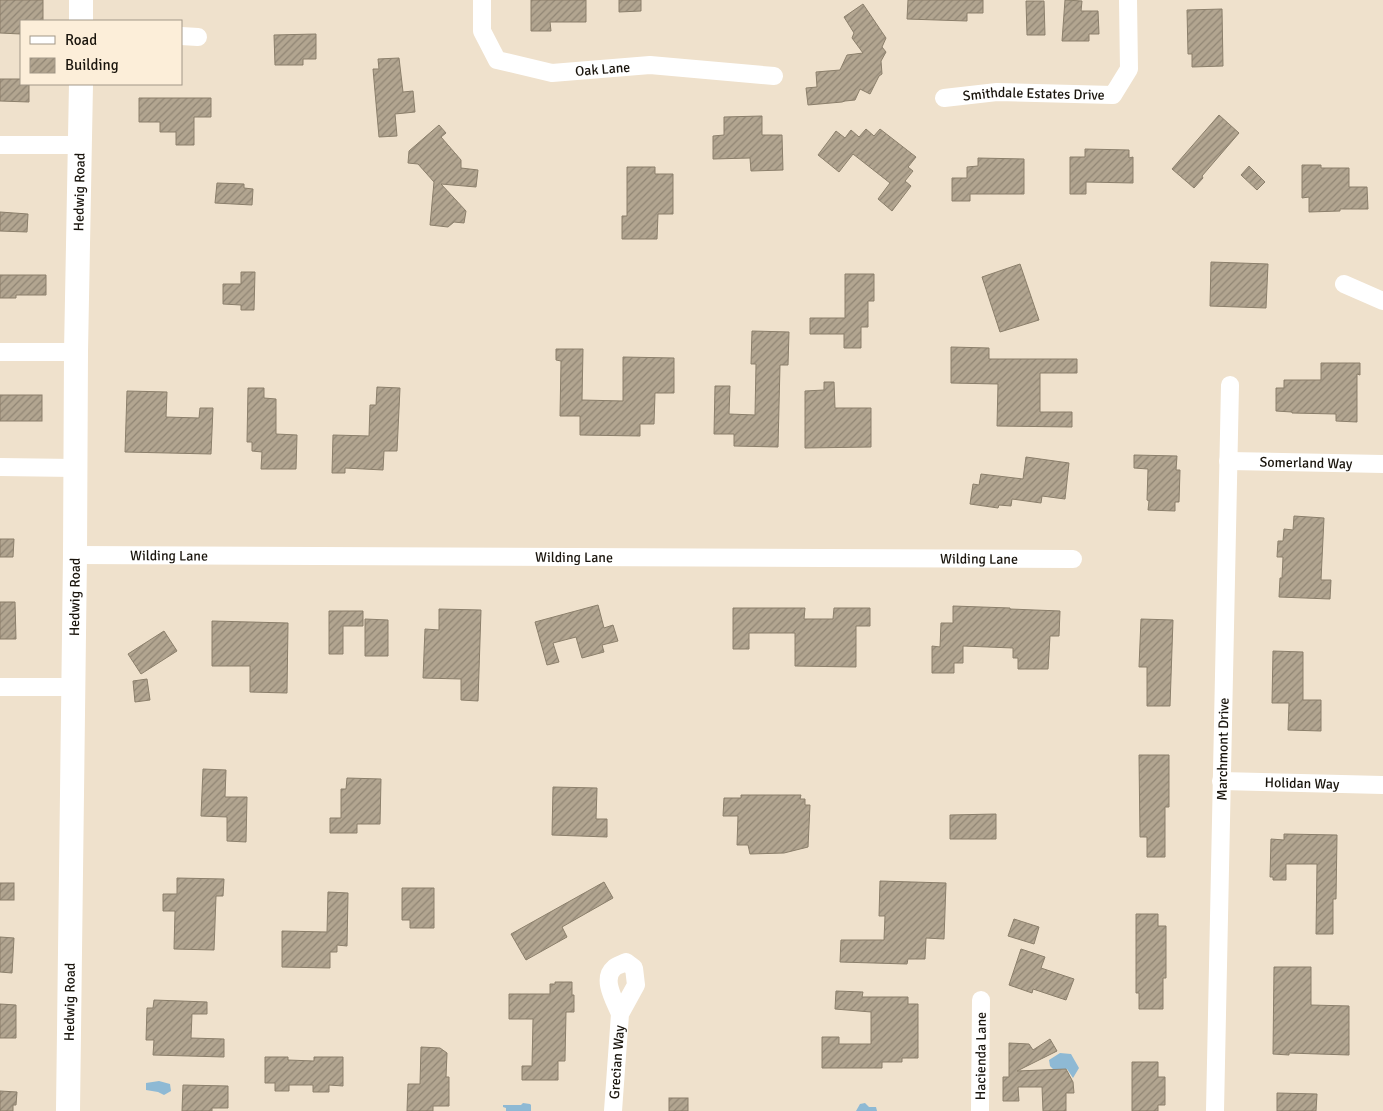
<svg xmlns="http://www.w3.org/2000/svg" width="1383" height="1111" viewBox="0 0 1383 1111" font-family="Signika,sans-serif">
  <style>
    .water { fill: #8eb9d4 }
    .building { fill: url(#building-hatch); stroke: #8b7f6b }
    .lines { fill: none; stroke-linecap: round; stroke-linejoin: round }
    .street { stroke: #fff; stroke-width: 18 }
    .secondary { stroke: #fff; stroke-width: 24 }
    .labels { text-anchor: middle; stroke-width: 5; stroke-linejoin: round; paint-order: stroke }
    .street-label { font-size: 14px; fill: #1a150d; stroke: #fceed9 }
  </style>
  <defs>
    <pattern id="building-hatch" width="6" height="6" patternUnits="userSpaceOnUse" patternTransform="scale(1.25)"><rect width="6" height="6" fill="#b2a590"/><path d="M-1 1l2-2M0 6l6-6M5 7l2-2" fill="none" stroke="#908574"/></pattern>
  </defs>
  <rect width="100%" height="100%" fill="#efe1cc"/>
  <!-- water -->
  <g class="water">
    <polygon points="1060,1053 1071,1054 1079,1068 1073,1078 1067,1069 1053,1069 1050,1066 1049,1060"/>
    <polygon points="159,1081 170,1084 171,1091 164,1095 158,1092 146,1090 146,1083"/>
    <polygon points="523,1103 530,1104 531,1105 531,1111 506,1111 506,1108 503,1107 503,1105 521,1105"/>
    <polygon points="865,1103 869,1107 876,1107 877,1111 856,1111 860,1104"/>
  </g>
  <!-- building -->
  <g class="building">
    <polygon points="0,0 43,0 43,21 21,21 21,34 0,33"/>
    <polygon points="531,0 586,0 586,22 550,22 551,31 531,31"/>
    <polygon points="619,0 641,0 641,11 619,12"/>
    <polygon points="908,0 983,0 983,13 967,13 967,21 907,19"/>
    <polygon points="1065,0 1082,1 1081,11 1098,11 1099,34 1089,34 1089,41 1062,41"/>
    <polygon points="1026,1 1044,1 1045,35 1027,35"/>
    <polygon points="863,4 886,38 882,47 886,52 881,61 882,74 879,76 870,94 860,89 855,100 845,101 842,102 808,105 806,88 817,87 816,72 840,70 847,55 863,53 852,38 854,33 844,17"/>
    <polygon points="1222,9 1223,66 1192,67 1192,54 1188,54 1187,10"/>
    <polygon points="316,34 316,59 303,59 303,65 275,65 274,35"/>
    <polygon points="399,58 403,92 413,91 415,112 395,114 397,136 379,137 373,69 379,69 378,59"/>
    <polygon points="0,79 21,79 21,84 29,84 29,102 0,101"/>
    <polygon points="139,98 211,98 211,117 194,117 194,145 176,145 176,132 160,132 160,122 139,122"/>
    <polygon points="1219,115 1239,133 1202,176 1203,178 1194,188 1172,169"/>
    <polygon points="762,116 762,135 782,135 783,170 751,171 750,158 713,159 713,136 724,135 724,117"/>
    <polygon points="439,125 446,133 441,137 461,160 461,168 478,170 476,187 441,184 466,211 464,223 454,222 448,227 430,225 434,182 418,164 408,163 409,151"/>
    <polygon points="866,129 874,136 880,129 916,157 908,167 913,171 905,181 911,186 892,211 878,199 890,183 853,154 839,172 818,155 836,131 845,138 851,130 859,137"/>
    <polygon points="1085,149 1129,150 1129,158 1133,157 1133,183 1086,182 1086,194 1070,194 1070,157 1085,157"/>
    <polygon points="978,158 1024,159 1024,194 970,194 970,201 952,201 952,178 967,178 967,167 978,166"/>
    <polygon points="1302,165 1321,165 1321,168 1349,168 1349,187 1367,187 1368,209 1340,209 1340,211 1309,212 1309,197 1302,198"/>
    <polygon points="1249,166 1265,182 1257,190 1241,175"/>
    <polygon points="627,167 655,167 655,174 673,174 673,214 658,214 657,239 622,239 622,216 627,216"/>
    <polygon points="217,183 244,184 244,188 253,189 252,205 215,203"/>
    <polygon points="0,212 28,214 27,232 0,231"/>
    <polygon points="1211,262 1268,264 1266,308 1210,306"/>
    <polygon points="1020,264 1039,320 1000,332 982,277"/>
    <polygon points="241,272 255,272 254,310 241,310 241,305 223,304 223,284 241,284"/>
    <polygon points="845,274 874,274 874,301 868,301 868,327 861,327 861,348 844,348 844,334 810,334 810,318 845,318"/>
    <polygon points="0,275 46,275 46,295 16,295 16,298 0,298"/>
    <polygon points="752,331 789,332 788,365 780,365 778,447 734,446 734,434 714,434 715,386 730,386 729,414 755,415 756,364 751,364"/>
    <polygon points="951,347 989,348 989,359 1077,359 1077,373 1040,373 1040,412 1072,412 1072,427 997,426 998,384 951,383"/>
    <polygon points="556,349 583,349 582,400 623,401 623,357 674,358 674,393 655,393 654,424 640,424 640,436 580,435 580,416 560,416 561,361 556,360"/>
    <polygon points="1321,363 1360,363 1360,375 1357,374 1357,422 1336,421 1336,414 1292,413 1292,412 1276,411 1276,388 1284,388 1284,380 1321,380"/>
    <polygon points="824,382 834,382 835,408 871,408 871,447 805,448 805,391 824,390"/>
    <polygon points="377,387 400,388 397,451 384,451 383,470 345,468 345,473 332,473 333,435 369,436 370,405 376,405"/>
    <polygon points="248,388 264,388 264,398 276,399 276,434 297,435 296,469 261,469 262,452 252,451 252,442 247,442"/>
    <polygon points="127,391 167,392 166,417 199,418 200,408 213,408 211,454 125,452"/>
    <rect x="0" y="395" width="42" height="26"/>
    <polygon points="1134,455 1177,456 1176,470 1180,470 1179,502 1175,502 1175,511 1148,510 1149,501 1147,500 1148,469 1134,468"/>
    <polygon points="1026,457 1069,463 1065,499 1042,496 1041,503 1012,499 1011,506 999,505 998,508 970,504 973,484 979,485 981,474 1023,479"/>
    <polygon points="1294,516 1324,518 1321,580 1331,580 1330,599 1279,597 1280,578 1282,578 1283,557 1277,557 1278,541 1283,541 1284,529 1293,530"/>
    <polygon points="0,539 14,539 13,557 0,557"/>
    <polygon points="0,602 15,602 16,639 0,639"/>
    <polygon points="598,605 604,628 613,625 618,641 602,645 604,652 582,658 576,637 553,643 559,662 547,665 535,622"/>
    <polygon points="953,606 1010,608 1010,609 1060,611 1059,636 1050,636 1048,669 1018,669 1018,658 1013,658 1013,648 963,646 963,663 954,663 954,673 932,673 932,646 940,647 941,623 953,623"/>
    <polygon points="733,608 805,608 804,619 833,619 834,608 870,608 870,626 856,626 856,667 795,666 795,633 749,633 749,649 733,649"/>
    <polygon points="439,609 481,610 478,701 461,700 461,679 423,678 425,629 439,630"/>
    <polygon points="329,611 363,611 363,626 343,626 343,654 329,654"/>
    <polygon points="365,619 388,620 388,656 365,656"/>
    <polygon points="1141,619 1173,620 1170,706 1147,706 1147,667 1139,667"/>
    <polygon points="212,621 288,623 287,693 250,692 250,666 212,666"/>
    <polygon points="164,631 177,651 141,674 128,654"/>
    <polygon points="1273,651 1303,652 1303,700 1321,700 1321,731 1288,730 1289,703 1272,703"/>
    <polygon points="147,679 150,700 135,702 133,681"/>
    <polygon points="1139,755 1169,755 1169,807 1165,807 1165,857 1147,857 1147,837 1140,837"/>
    <polygon points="203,769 226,770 225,797 247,797 246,842 227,841 227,817 201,816"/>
    <polygon points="347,778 381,779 380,824 357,824 357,833 330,833 330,818 341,818 341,789 346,789"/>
    <polygon points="553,787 597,788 596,819 607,819 607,837 552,835"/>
    <polygon points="741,795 801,795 800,799 805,799 805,805 810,805 808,847 784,853 750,854 748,845 737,845 738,816 723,816 724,798 741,798"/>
    <polygon points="996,814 996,839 950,839 950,815"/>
    <polygon points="1284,834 1337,835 1336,899 1333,899 1333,934 1316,934 1317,864 1286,864 1286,880 1273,880 1273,877 1270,877 1271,839 1284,840"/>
    <polygon points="177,878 224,879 223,896 216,896 214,950 174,949 175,911 163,911 163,894 177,894"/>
    <polygon points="880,881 946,883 944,939 926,938 925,959 908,959 907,964 840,962 841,940 884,940 885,916 879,916"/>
    <polygon points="604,882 613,898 562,927 567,937 526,960 511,934"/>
    <rect x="0" y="883" width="14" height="17"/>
    <polygon points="402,888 434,888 434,928 410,928 410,920 402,920"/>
    <polygon points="328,892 348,893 347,946 337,945 337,952 330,952 330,968 282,967 282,931 327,932"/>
    <polygon points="1136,914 1158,914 1158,926 1166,926 1166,978 1163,978 1163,1009 1139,1009 1139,993 1136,993"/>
    <polygon points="1014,919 1039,927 1034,944 1008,936"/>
    <polygon points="0,937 14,938 12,973 0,972"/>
    <polygon points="1021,949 1045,957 1041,968 1074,979 1066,1000 1033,989 1032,993 1009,985"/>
    <polygon points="1274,967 1311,967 1311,1005 1349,1006 1349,1055 1289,1053 1289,1055 1273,1054"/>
    <polygon points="555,982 572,982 572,995 574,995 574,1012 566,1012 565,1061 558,1061 558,1080 522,1080 522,1066 532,1066 533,1019 509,1019 509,994 550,994 550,984 555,984"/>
    <polygon points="836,991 863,992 862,997 908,997 908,1004 918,1004 918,1058 902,1058 902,1062 882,1062 882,1068 822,1068 822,1037 839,1037 839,1044 871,1044 871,1012 835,1009"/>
    <polygon points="154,1000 207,1002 207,1014 192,1014 191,1038 224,1039 224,1057 153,1055 154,1040 146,1040 147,1008 153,1008"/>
    <polygon points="0,1004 16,1005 16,1038 0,1038"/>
    <polygon points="1050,1039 1057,1051 1017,1071 1066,1069 1073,1082 1074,1093 1066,1093 1066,1111 1043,1111 1042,1087 1018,1087 1019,1101 1003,1101 1003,1077 1009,1077 1009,1043 1029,1044 1033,1050"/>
    <polygon points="421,1047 440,1048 447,1053 446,1077 449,1077 449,1106 433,1106 433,1111 407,1111 408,1084 420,1084"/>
    <polygon points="265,1057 288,1057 288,1060 314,1061 314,1057 343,1057 343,1086 329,1085 329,1092 313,1092 313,1085 289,1085 289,1091 275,1091 275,1083 265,1083"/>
    <polygon points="1132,1062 1158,1062 1158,1077 1165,1077 1165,1105 1158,1105 1158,1111 1132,1111"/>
    <polygon points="183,1085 228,1086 228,1108 212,1108 212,1111 182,1111"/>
    <polygon points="0,1091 17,1092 16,1105 13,1105 13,1111 0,1111"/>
    <polygon points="1277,1093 1317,1094 1316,1111 1277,1111"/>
    <rect x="669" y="1098" width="19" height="13"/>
  </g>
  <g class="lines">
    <!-- street -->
    <g class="street">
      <path id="s1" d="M482 0V31L497 60 552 73 650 65 774 76"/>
      <polyline points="181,36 198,37"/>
      <path id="s2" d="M944 98 997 92 1113 95 1129 69 1128 0"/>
      <polyline points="0,145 80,145"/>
      <polyline points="1344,284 1383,301"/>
      <polyline points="0,352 76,352"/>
      <path id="s3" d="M1228 461 1383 464"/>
      <polyline points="0,467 75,468"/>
      <path id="s4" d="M75 555 1073 559"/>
      <polyline points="0,687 73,687"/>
      <path id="s5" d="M1221 781 1383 785"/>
      <path id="s6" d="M613 1111 620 1014 636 985 634 968 626 962C622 964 617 965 614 968 601 979 615 1001 620 1014"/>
      <path id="s7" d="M980 1111 981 1000"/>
      <path id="s8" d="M1215 1111 1230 385"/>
    </g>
    <!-- secondary -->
    <g class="secondary">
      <polyline points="81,0 81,21"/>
      <path id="s9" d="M68 1111 75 555 76 352 81 84"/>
    </g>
  </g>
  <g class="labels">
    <!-- street labels -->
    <g class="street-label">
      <text dy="5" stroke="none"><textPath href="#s1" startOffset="171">Oak Lane</textPath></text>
      <text dy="5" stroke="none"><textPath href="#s2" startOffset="90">Smithdale Estates Drive</textPath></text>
      <text dy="5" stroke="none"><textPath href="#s9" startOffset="919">Hedwig Road</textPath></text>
      <text dy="5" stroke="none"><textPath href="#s3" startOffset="78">Somerland Way</textPath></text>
      <text dy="5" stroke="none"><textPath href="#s4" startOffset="94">Wilding Lane</textPath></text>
      <text dy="5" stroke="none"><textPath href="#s4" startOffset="499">Wilding Lane</textPath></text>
      <text dy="5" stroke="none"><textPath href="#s4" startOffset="904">Wilding Lane</textPath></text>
      <text dy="5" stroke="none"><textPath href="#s9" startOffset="514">Hedwig Road</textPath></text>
      <text dy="5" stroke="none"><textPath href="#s8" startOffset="362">Marchmont Drive</textPath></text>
      <text dy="5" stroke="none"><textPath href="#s5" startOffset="81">Holidan Way</textPath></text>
      <text dy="5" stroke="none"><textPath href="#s9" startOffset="109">Hedwig Road</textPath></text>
      <text dy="5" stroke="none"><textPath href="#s7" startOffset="55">Hacienda Lane</textPath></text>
      <text dy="5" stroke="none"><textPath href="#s6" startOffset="49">Grecian Way</textPath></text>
    </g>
  </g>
  <!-- legend -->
  <rect x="20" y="20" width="162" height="65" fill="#fceed9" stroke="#a29787"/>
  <rect x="30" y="36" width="25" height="8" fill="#ffffff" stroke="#a29787"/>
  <text x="65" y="45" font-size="15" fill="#1a150d">Road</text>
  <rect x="30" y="58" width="25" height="15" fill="url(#building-hatch)" stroke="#a29787"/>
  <text x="65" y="70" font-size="15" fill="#1a150d">Building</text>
</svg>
